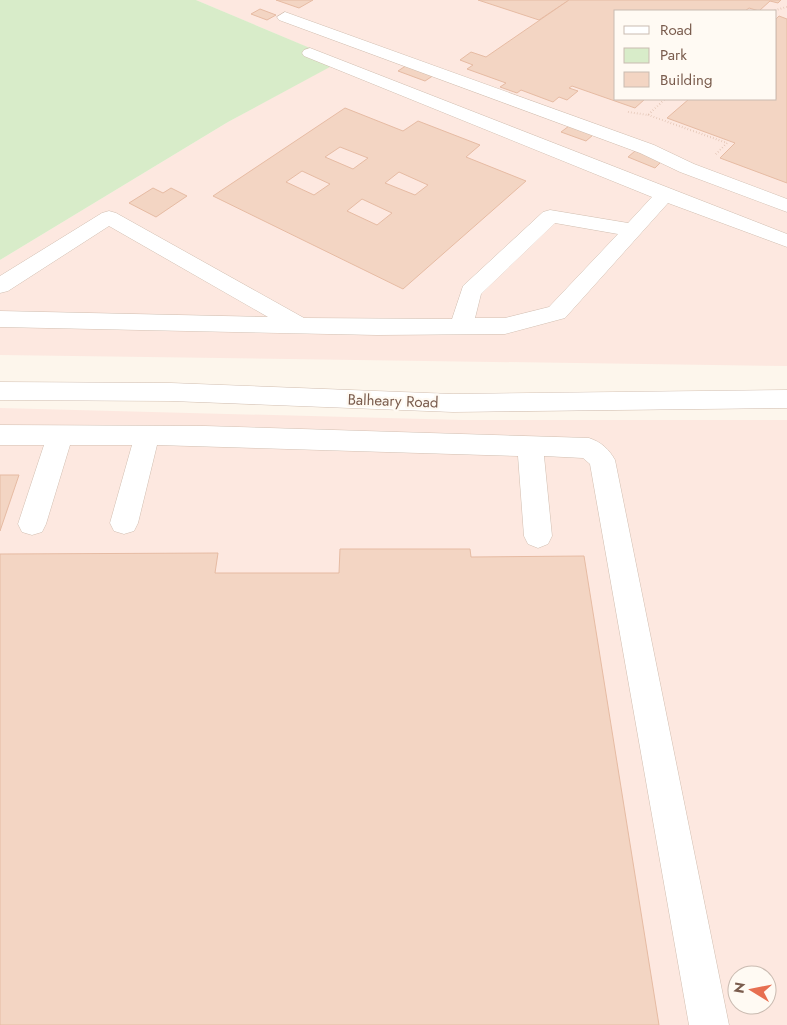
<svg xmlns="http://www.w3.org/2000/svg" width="787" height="1025" viewBox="0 0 787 1025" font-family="Jost,sans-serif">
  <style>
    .commercial { fill: #fde8e0; fill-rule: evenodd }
    .green { fill: #d8ecc9 }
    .building { fill: #f3d5c3; stroke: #e6bba3; fill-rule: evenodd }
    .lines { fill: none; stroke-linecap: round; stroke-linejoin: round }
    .minor-casing { stroke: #d1beb0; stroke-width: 1 }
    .path { stroke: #d9b8a5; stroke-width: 2; stroke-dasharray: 0.5 2.5; stroke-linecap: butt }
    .minor { fill: #fff; fill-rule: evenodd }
    .labels { text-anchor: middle; stroke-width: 4.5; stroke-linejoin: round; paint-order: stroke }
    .street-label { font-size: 15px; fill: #7a5c4d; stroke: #fffaf3 }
  </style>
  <rect width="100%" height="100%" fill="#fdf6ec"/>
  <!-- commercial -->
  <g class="commercial">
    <path d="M196 0H787V366L0 355V260L228 122 340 61ZM616 11H776V99H616Z"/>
    <path d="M0 408 463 420H787V1025H0ZM737 975H767V1005H737Z"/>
  </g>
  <!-- green -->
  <polygon class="green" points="0,0 196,0 341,61 228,122 0,260"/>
  <!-- building -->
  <g class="building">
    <polygon points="276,0 313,0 299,8"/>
    <polygon points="478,0 569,0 539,20"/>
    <polygon points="569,0 781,0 778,3 770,1 759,11 749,8 745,11 616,11 616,99 645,99 635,108 572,86 569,88 578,91 567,100 559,97 553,102 521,90 517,93 500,87 506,83 467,69 473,65 460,60 471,52 486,57"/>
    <polygon points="260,9 276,15 267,20 251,14"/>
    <polygon points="779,16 787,19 787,183 720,158 735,143 667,118 689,99 776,99 776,19"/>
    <polygon points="407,65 434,75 425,81 398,71"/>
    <path d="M345 108 403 131 418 121 480 145 466 157 526 181 403 289 213 196ZM340 147 368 158 353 169 325 157ZM302 171 330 184 314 195 286 182ZM399 172 428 185 415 195 385 183ZM362 199 392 213 377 225 347 211Z"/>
    <polygon points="569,126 593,135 586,141 561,132"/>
    <polygon points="635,151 662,161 655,168 628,157"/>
    <polygon points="153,188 163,193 171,188 187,196 156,217 129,203"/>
    <polygon points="0,475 19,475 0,531"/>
    <polygon points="340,549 470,549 471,557 584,556 659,1025 0,1025 0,554 218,553 215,573 339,573"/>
  </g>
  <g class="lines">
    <defs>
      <g id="minor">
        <polygon points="285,12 654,145 694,164 787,199 787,212 680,172 640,153 279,20 277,17"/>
        <path d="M310 48 787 234V247L668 203 565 318 505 334 377 335 0 327V311L268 317 109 226 8 291 0 293V276L102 213 109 211 116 213 304 318 452 319 463 286 543 212 550 210 628 223 652 197 304 56 302 53 304 50ZM555 223 618 234 549 307 505 318H475L481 294Z"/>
        <polygon points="0,382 171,383 453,394 787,390 787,408 453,412 171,401 0,400"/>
        <path d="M0 425 205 426 589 438C601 442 609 449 615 460L729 1025H689L590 464 583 458 544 456 552 536 548 544 538 548 528 544 524 536 518 456 157 445 138 523 134 531 124 534 114 531 110 523 132 445H70L46 524 42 532 32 535 22 532 18 524 44 445H0Z"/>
      </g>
    </defs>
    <!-- minor casing -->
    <use href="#minor" class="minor-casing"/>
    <!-- path -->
    <g class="path">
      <polyline points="772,11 787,7"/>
      <polyline points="628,112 648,115 665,99"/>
      <polyline points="648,115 727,143 715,155"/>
    </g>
    <!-- minor -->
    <use href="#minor" class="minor"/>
  </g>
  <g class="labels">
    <!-- street labels -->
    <g class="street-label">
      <text transform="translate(393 401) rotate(2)" y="5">Balheary Road</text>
    </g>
  </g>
  <!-- legend -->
  <rect x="614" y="10" width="162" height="90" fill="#fffaf3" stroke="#cabbb1"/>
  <rect x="624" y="26" width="25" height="8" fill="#ffffff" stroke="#cabbb1"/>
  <text x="660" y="35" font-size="15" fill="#7a5c4d">Road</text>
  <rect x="624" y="48" width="25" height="15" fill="#d8ecc9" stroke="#cabbb1"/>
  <text x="660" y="60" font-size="15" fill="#7a5c4d">Park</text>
  <rect x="624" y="72" width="25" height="15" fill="#f3d5c3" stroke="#cabbb1"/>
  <text x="660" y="85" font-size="15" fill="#7a5c4d">Building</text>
  <!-- north arrow -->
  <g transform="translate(752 990) rotate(280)"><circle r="24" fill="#fffaf3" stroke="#cabbb1"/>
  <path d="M0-4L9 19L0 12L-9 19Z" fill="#e76f51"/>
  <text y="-8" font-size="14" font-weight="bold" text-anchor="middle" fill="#7a5c4d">N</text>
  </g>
</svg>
